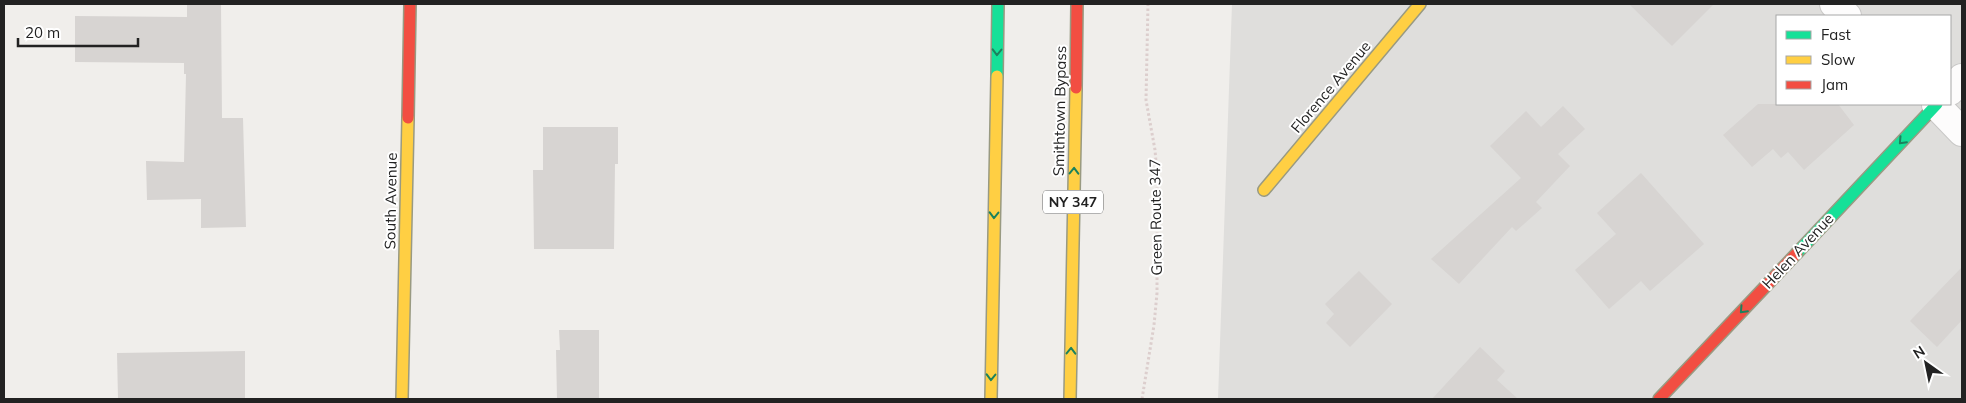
<svg xmlns="http://www.w3.org/2000/svg" width="1966" height="403" viewBox="0 0 1966 403" font-family="Mulish,sans-serif">
  <style>
    .residential { fill: #dfdedc; fill-rule: evenodd }
    .building { fill: #d7d4d2 }
    .lines { fill: none; stroke-linecap: round; stroke-linejoin: round }
    .street-casing { stroke: #c9c8c7; stroke-width: 30 }
    .fast-casing { stroke: #999a82; stroke-width: 14 }
    .slow-casing { stroke: #999a82; stroke-width: 14 }
    .jam-casing { stroke: #999a82; stroke-width: 14 }
    .path { stroke: #dccecd; stroke-width: 3; stroke-dasharray: 2.5 2.5; stroke-linecap: butt }
    .street { stroke: #fdfcfc; stroke-width: 28 }
    .fast { stroke: #16e098; stroke-width: 11 }
    .slow { stroke: #ffcf43; stroke-width: 11 }
    .jam { stroke: #f24e42; stroke-width: 11 }
    .oneway { stroke: #1c815d }
    .labels { text-anchor: middle; stroke-width: 4; stroke-linejoin: round; paint-order: stroke }
    .shield { fill: #fff; stroke: #646464; stroke-width: 1 }
    .shield-label { font-size: 14px; font-weight: bold; fill: #222 }
    .street-label { font-size: 15px; fill: #222; stroke: #fff }
  </style>
  <rect width="100%" height="100%" fill="#f0eeeb"/>
  <!-- residential -->
  <path class="residential" d="M1232 4H1962V399H1218ZM1777 16H1950V104H1777Z"/>
  <!-- building -->
  <g class="building">
    <polygon points="187,4 221,4 222,118 243,118 246,227 201,228 201,199 147,200 146,161 184,162 186,74 184,74 184,63 75,62 75,16 187,17"/>
    <polygon points="1629,4 1714,4 1672,46"/>
    <polygon points="1758,104 1838,104 1854,125 1804,170 1788,152 1781,158 1773,149 1752,167 1723,135"/>
    <polygon points="1563,106 1585,129 1558,154 1570,166 1536,202 1542,208 1516,231 1512,227 1459,284 1431,259 1521,178 1490,146 1526,111 1541,127"/>
    <polygon points="543,127 618,127 618,164 615,164 614,249 534,249 533,170 543,170"/>
    <polygon points="1641,173 1704,244 1650,291 1641,281 1609,309 1575,270 1616,234 1597,213"/>
    <polygon points="1962,267 1962,320 1937,347 1910,321"/>
    <polygon points="1359,271 1392,304 1350,347 1326,323 1334,314 1325,304"/>
    <polygon points="559,330 599,330 599,399 557,399 556,350 560,350"/>
    <polygon points="1480,347 1505,371 1497,380 1518,399 1432,399"/>
    <polygon points="245,351 245,399 118,399 117,353"/>
  </g>
  <g class="lines">
    <defs>
      <g id="street">
        <polyline points="1834,4 1847,16"/>
        <polyline points="1950,91 1962,78"/>
        <polyline points="1936,105 1962,132"/>
      </g>
      <g id="fast">
        <polyline points="997,76 998,4"/>
        <polyline points="1797,253 1937,104"/>
      </g>
      <g id="slow">
        <polyline points="1264,190 1420,4"/>
        <polyline points="402,399 408,118"/>
        <polyline points="991,399 997,76"/>
        <polyline points="1070,399 1076,88"/>
      </g>
      <g id="jam">
        <polyline points="1076,88 1077,4"/>
        <polyline points="408,118 410,4"/>
        <polyline points="1659,399 1797,253"/>
      </g>
    </defs>
    <!-- street casing -->
    <use href="#street" class="street-casing"/>
    <!-- fast casing -->
    <use href="#fast" class="fast-casing"/>
    <!-- slow casing -->
    <use href="#slow" class="slow-casing"/>
    <!-- jam casing -->
    <use href="#jam" class="jam-casing"/>
    <!-- path -->
    <polyline class="path" points="1142,399 1154,325 1157,293 1157,174 1155,150 1146,100 1148,4"/>
    <!-- street -->
    <use href="#street" class="street"/>
    <!-- fast -->
    <use href="#fast" class="fast"/>
    <!-- slow -->
    <use href="#slow" class="slow"/>
    <!-- jam -->
    <use href="#jam" class="jam"/>
  </g>
  <!-- one-way arrows -->
  <defs><path id="oneway-chevron" d="M-2-3.5L2.5 0L-2 3.5" fill="none" stroke-width="1.6" stroke-linecap="round" stroke-linejoin="round" transform="scale(1.25)"/></defs>
  <g class="oneway">
    <use href="#oneway-chevron" transform="translate(997 52) rotate(91)"/>
    <use href="#oneway-chevron" transform="translate(1902 141) rotate(133)"/>
    <use href="#oneway-chevron" transform="translate(1074 171) rotate(-89)"/>
    <use href="#oneway-chevron" transform="translate(994 215) rotate(91)"/>
    <use href="#oneway-chevron" transform="translate(1743 310) rotate(133)"/>
    <use href="#oneway-chevron" transform="translate(1071 351) rotate(-89)"/>
    <use href="#oneway-chevron" transform="translate(991 377) rotate(91)"/>
  </g>
  <g class="labels">
    <!-- shield labels -->
    <rect class="shield" x="1043" y="190.5" width="60" height="23" rx="4"/>
    <g class="shield-label">
      <text x="1073" y="207">NY 347</text>
    </g>
    <!-- street labels -->
    <g class="street-label">
      <text transform="translate(1331 87) rotate(-50)" y="5">Florence Avenue</text>
      <text transform="translate(1060 111) rotate(-89)" y="5">Smithtown Bypass</text>
      <text transform="translate(391 201) rotate(-89)" y="5">South Avenue</text>
      <text transform="translate(1156 217) rotate(-91)" y="5">Green Route 347</text>
      <text transform="translate(1798 251) rotate(-47)" y="5">Helen Avenue</text>
    </g>
  </g>
  <!-- border -->
  <rect width="1966" height="403" fill="none" stroke="#222222" stroke-width="10"/>
  <!-- legend -->
  <rect x="1776" y="15" width="175" height="90" fill="#ffffff" stroke="#a7a7a7"/>
  <rect x="1786" y="31" width="25" height="8" fill="#16e098" stroke="#a7a7a7"/>
  <text x="1821" y="40" font-size="15" fill="#222222">Fast</text>
  <rect x="1786" y="56" width="25" height="8" fill="#ffcf43" stroke="#a7a7a7"/>
  <text x="1821" y="65" font-size="15" fill="#222222">Slow</text>
  <rect x="1786" y="81" width="25" height="8" fill="#f24e42" stroke="#a7a7a7"/>
  <text x="1821" y="90" font-size="15" fill="#222222">Jam</text>
  <!-- north arrow -->
  <g transform="translate(1926 363) rotate(327)" stroke="#ffffff" stroke-width="4" paint-order="stroke">
  <path d="M0-4L9 19L0 12L-9 19Z" fill="#222222"/>
  <text y="-8" font-size="14" font-weight="bold" text-anchor="middle" fill="#222222">N</text>
  </g>
  <!-- scale -->
  <path d="M18 38v8h120v-8" fill="none" stroke="#222222" stroke-width="2.5"/>
  <text x="25" y="38" font-size="15" fill="#222222" stroke="#ffffff" stroke-width="4" paint-order="stroke">20 m</text>
</svg>
